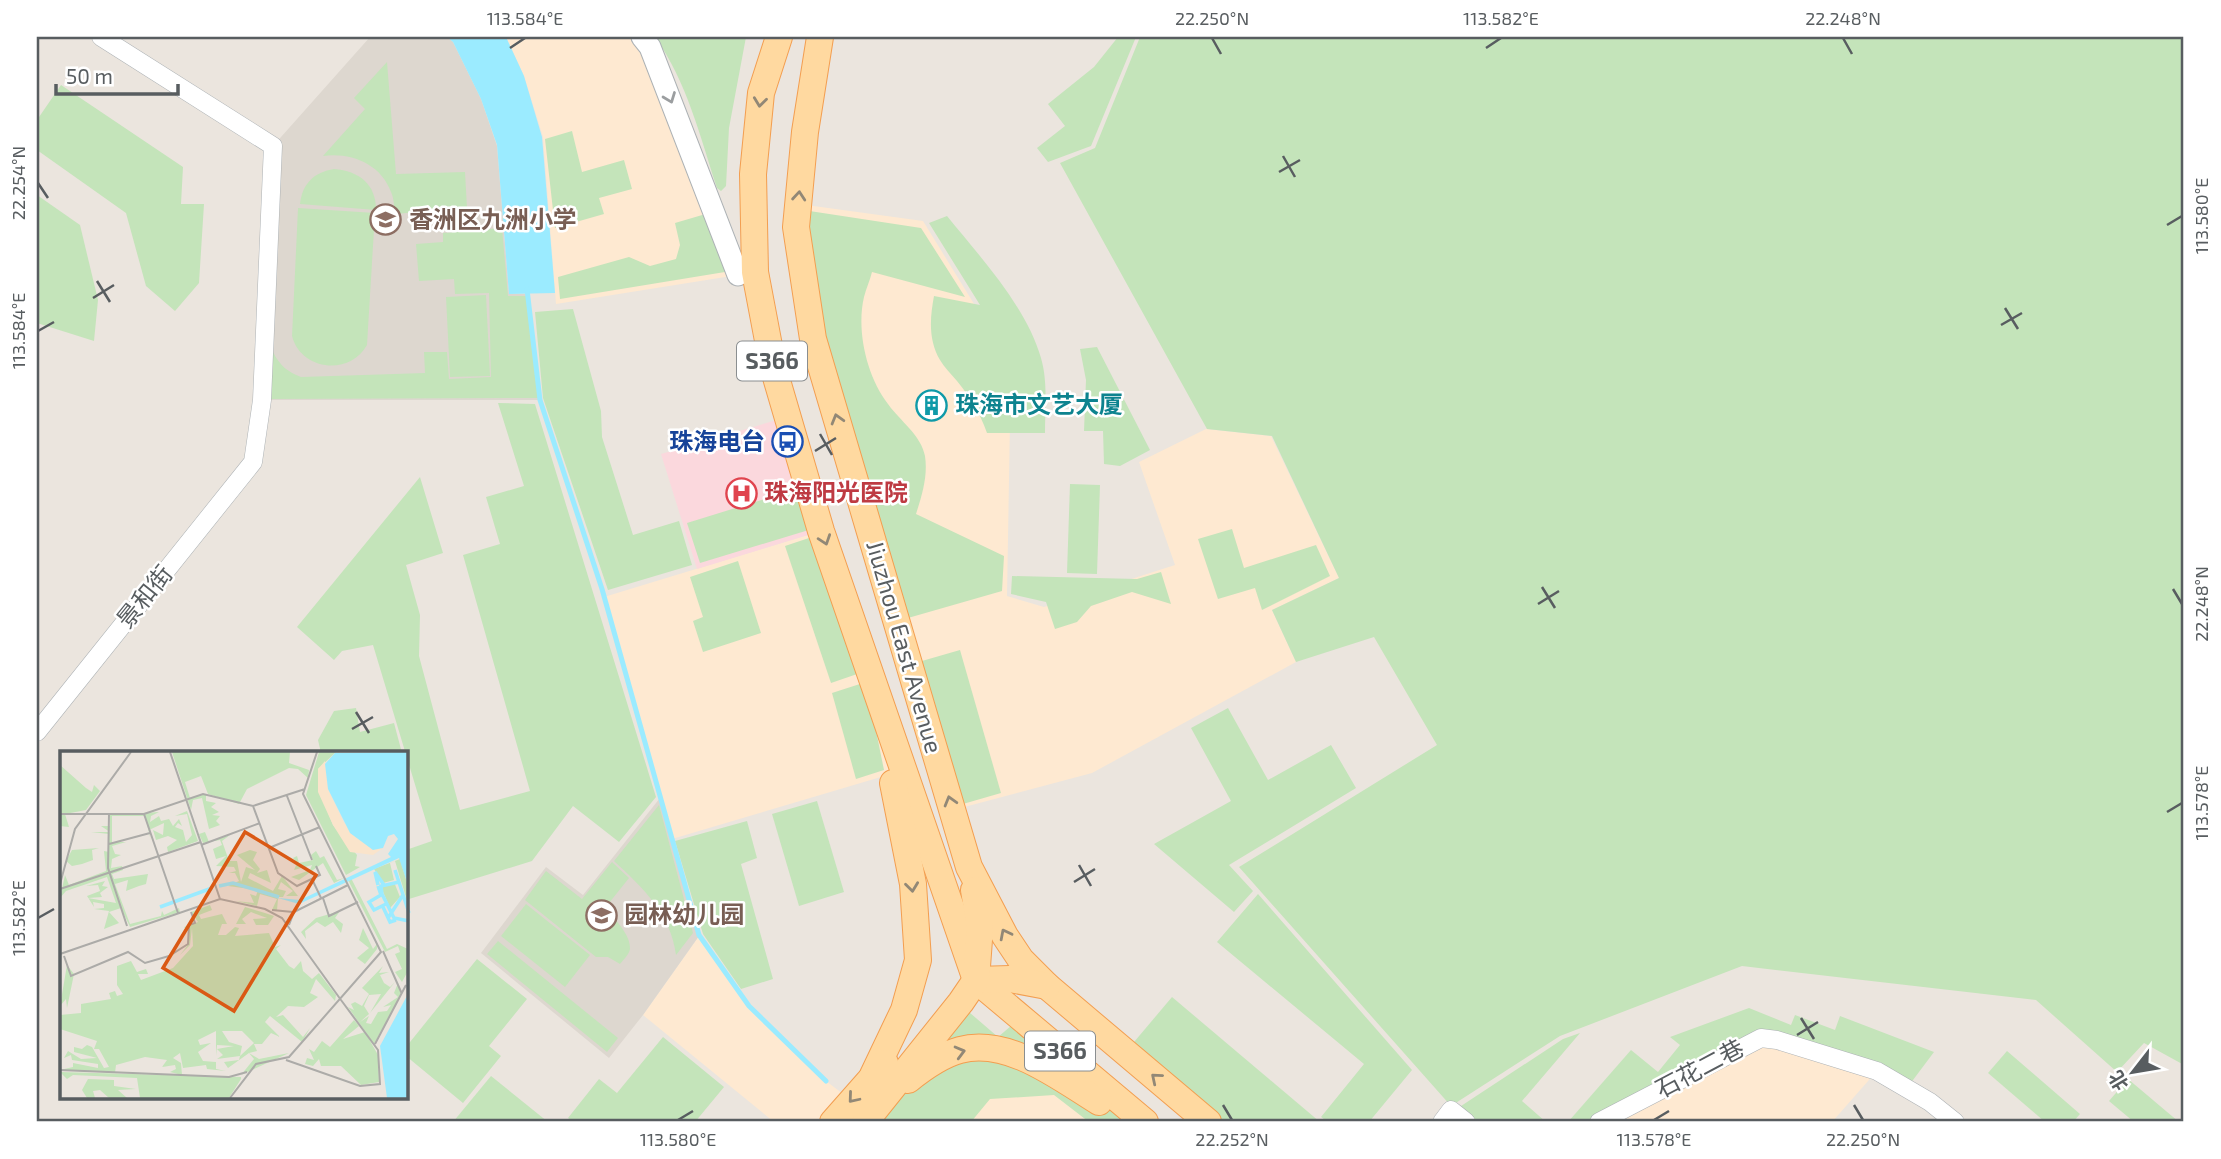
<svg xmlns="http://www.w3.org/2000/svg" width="2221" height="1159" viewBox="0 0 2221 1159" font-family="'Exo 2','Noto Sans SC',sans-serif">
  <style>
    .commercial { fill: #fee9d1 }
    .education { fill: #ddd7cf }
    .medical { fill: #fbd8dd }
    .green { fill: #c4e4ba }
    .water { fill: #9bebff }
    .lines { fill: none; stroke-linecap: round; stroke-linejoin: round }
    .stream { stroke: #9bebff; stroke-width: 5 }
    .minor-casing { stroke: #adb2b5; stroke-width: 19 }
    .tertiary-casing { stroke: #adb2b5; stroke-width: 23 }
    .primary-casing { stroke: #f39e50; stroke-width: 28 }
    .minor { stroke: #fff; stroke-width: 18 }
    .tertiary { stroke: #fff; stroke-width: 21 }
    .primary { stroke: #ffd9a0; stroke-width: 26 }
    .oneway { stroke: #9b9ea0 }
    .oneway2 { stroke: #928876 }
    .ticks { fill: none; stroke: #585d60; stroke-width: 2.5 }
    .labels { text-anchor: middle; stroke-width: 5; stroke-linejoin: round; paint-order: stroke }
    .shield { fill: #fff; stroke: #8a8e90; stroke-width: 2 }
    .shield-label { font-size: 23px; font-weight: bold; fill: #585d60 }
    .education-label { font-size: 24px; font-weight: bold; fill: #785e54; stroke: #fff; text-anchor: start }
    .culture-label { font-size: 24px; font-weight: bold; fill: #0d838f; stroke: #fff; text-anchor: start }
    .transit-label { font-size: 24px; font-weight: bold; fill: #164399; stroke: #fff; text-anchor: end }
    .health-label { font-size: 24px; font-weight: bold; fill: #be3a42; stroke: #fff; text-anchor: start }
    .street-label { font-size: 24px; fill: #585d60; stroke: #fff }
    .inset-river { fill: none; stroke: #9bebff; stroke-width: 3.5 }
    .inset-road { fill: none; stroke: #acaba8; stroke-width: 2 }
    .view { fill: #da5914; fill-opacity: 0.15; stroke: #da5914; stroke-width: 3.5 }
    .inset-edge { fill: none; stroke: #585d60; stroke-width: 3.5 }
    .neatline { fill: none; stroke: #585d60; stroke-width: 2.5 }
    .ticks-label { font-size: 18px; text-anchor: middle; fill: #585d60 }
  </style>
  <rect width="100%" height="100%" fill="#ebe5de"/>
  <!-- commercial -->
  <g class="commercial">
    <polygon points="506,37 642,37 738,275 556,304 543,137 524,76"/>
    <polygon points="799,204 923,221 1011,364 1007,596 1044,607 1175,565 1139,462 1206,429 1271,436 1339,578 1272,610 1296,662 1092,773 953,810"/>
    <polygon points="821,531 871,675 891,774 672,839 604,597"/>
    <polygon points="699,936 749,1006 826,1081 851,1100 833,1122 774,1122 643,1015"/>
    <polygon points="1761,1038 1876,1072 1832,1122 1595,1122"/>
    <polygon points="960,1050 1129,1122 879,1122"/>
  </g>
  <!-- education -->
  <g class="education">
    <polygon points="370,37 447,37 453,42 481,99 497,146 509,294 527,294 539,400 262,400 273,146"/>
    <polygon points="660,798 699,936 643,1015 609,1058 481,953 546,867 583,895"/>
  </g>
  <!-- medical -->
  <polygon class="medical" points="787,417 821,531 697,569 661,454"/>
  <!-- green -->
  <g class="green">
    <path d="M655 37H746L729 128 726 186 721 191 717 188C700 136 687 82 655 37Z"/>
    <polygon points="1118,37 1136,37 1091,146 1048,162 1037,148 1065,126 1048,104 1094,67"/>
    <polygon points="1140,37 2184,37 2184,1065 2144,1043 2117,1072 2036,1000 1742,966 1560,1036 1451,1106 1239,867 1437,745 1374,637 1296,662 1272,610 1339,578 1272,436 1207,429 1060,163 1095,148"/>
    <path d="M387 62 396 174 465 172 467 208 395 214C394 207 394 198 391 192 381 164 351 152 323 156L365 109 354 98Z"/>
    <polygon points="61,85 183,167 181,204 204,204 199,283 175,311 146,286 126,213 37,150 37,120"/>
    <polygon points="572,131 582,172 624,160 632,189 599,198 604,214 555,228 545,139"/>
    <path d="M334 169C359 171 376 184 376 210L300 204C302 184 314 172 334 169Z"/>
    <polygon points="37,195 80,225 98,300 94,341 37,323"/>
    <path d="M298 208 375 213 367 345C350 376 301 371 292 336Z"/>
    <path d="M803 210 921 228 965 297 872 272C870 280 866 289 864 297 856 331 867 377 888 404 900 421 921 435 925 456 928 476 922 495 916 514L1004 556 1002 591 901 620 819 339Z"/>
    <polygon points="709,213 731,271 560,299 558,277 629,257 650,266 676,259 680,245 675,223"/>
    <path d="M947 216C981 258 1026 306 1041 358 1048 382 1045 409 1045 433H987C980 413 970 397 957 381 951 374 944 367 940 360 928 340 930 317 934 296L980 305 929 223Z"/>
    <path d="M502 228 508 296H526L538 398 264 399 266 350 273 352C280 366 288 372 301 377L425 373 424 352H447L449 379 491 377 489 293 455 294 454 279 419 281 416 244 443 242V233Z"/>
    <polygon points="486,295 490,376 450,377 446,297"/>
    <polygon points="573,309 601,411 602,437 633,535 679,521 692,565 608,590 543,398 535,312"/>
    <polygon points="1097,347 1150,450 1120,466 1104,464 1103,431 1084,431 1086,380 1080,349"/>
    <polygon points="498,403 535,404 656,797 619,842 573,806 532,861 409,899 406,890 406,850 432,841 373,645 342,651 334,660 297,627 420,477 443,553 406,565 420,615 419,656 460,810 530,791 463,555 500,544 486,497 524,486"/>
    <polygon points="1070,484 1100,485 1097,574 1067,573"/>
    <polygon points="800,488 812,529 700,563 687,523"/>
    <polygon points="1232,529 1244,568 1316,545 1330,576 1262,610 1255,588 1218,599 1198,539"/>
    <polygon points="818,535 863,672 831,683 785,546"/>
    <polygon points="738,561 761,633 703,652 693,621 703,617 690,577"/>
    <polygon points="1161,572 1171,604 1132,592 1091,606 1077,622 1055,629 1046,602 1011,594 1012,576 1137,579"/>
    <polygon points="960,650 1001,793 956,806 915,663"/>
    <polygon points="866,682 884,770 856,779 832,693"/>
    <polygon points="356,708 360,732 394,723 402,753 321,753 318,740 334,711"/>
    <polygon points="1228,708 1268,780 1331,745 1356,788 1229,865 1253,891 1234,912 1154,844 1231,801 1191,728"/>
    <polygon points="817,801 844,892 799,906 772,814"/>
    <path d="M659 805 693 933 676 955C671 914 642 887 614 861Z"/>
    <polygon points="747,821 757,858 741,864 773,979 741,989 703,934 675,841"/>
    <path d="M612 862 629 878 605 908C614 918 631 935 630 949 629 955 623 960 620 964L608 957H596L525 900 546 871 582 899Z"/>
    <polygon points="1258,894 1412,1070 1369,1122 1328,1122 1321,1117 1364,1064 1217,942"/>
    <polygon points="526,904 590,955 565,987 501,936"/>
    <polygon points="498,941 618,1038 607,1052 487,954"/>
    <polygon points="477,959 527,999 489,1046 501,1056 463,1103 406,1056 406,1047"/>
    <polygon points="1172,997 1320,1122 1216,1122 1129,1048"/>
    <polygon points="962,1006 998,1037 1018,1020 1140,1122 1089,1122 1054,1095 990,1099 971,1122 883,1122 874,1115"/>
    <polygon points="1749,1008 1791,1025 1795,1015 1835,1030 1840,1016 1934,1052 1910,1084 1757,1033 1587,1122 1568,1122 1631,1050 1658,1072 1680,1045 1670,1037"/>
    <polygon points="1580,1033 1522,1101 1546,1122 1476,1122 1458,1108 1563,1039"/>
    <polygon points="663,1037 724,1087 695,1122 573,1122 568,1118 599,1079 617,1093"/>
    <polygon points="2007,1051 2080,1114 2073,1122 2045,1122 1988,1073"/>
    <polygon points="491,1076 548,1122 453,1122"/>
    <polygon points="2128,1079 2179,1122 2134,1122 2109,1101"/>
  </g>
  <!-- water -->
  <polygon class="water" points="447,37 506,37 524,76 542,137 555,293 509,294 497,145 481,99 453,42"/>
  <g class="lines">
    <!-- stream -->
    <polyline class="stream" points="527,289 540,400 602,589 699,935 749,1006 826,1081"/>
    <defs>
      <g id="minor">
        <polyline points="37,732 253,462 262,400 273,146 101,37"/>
        <polyline points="1442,1122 1451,1110 1466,1122"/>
        <polyline points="1599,1122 1761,1038 1777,1040 1877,1071 1930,1102 1955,1122"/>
      </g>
      <polyline id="tertiary" points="642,37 650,47 738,275"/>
      <g id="primary">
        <polyline points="779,37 761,93 753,174 755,272 773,367 821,531 976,980 1145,1122"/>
        <polyline points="820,37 805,132 796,227 813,339 969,867 1005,936 1021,960 1047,986 1208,1122"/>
        <polyline points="976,980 1010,979 1047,986"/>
        <polyline points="873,1075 904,1010 918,960 913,884 893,783"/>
        <path d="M908 1080C923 1068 941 1055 960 1050 1008 1037 1060 1078 1099 1102"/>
        <polyline points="833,1122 885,1063"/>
        <polyline points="865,1122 961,1002 976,980 980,926 974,890"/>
      </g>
    </defs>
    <!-- minor casing -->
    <use href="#minor" class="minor-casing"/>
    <!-- tertiary casing -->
    <use href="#tertiary" class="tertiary-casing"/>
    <!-- primary casing -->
    <use href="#primary" class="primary-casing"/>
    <!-- minor -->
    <use href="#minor" class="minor"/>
    <!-- tertiary -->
    <use href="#tertiary" class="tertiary"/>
    <!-- primary -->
    <use href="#primary" class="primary"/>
  </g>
  <!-- one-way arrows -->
  <defs><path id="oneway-chevron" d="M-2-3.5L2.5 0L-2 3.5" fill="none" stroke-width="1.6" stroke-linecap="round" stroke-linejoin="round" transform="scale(1.75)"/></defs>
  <use class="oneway" href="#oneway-chevron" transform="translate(670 98) rotate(69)"/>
  <g class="oneway2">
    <use href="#oneway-chevron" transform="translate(760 102) rotate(97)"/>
    <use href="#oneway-chevron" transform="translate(799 196) rotate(-85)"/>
    <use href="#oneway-chevron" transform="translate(837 419) rotate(-106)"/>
    <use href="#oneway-chevron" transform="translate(825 540) rotate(71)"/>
    <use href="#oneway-chevron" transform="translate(950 801) rotate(-106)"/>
    <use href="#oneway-chevron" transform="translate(912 887) rotate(83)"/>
    <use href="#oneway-chevron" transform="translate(1005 934) rotate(-117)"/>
    <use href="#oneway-chevron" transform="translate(960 1052) rotate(-15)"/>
    <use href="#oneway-chevron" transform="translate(1156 1078) rotate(-140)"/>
    <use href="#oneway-chevron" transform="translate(853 1098) rotate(130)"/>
  </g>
  <!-- ticks -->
  <path class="ticks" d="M1212 38 1221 54M1843 38 1852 54M510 48 525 38M1486 48 1501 38M1283 156 1295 177M1279 172 1300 160M38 183 48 198M2167 225 2182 216M97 281 110 302M93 298 114 285M2005 308 2018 329M2001 325 2022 313M38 331 54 322M820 434 832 455M815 451 836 438M1542 587 1555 608M2173 589 2182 604M1538 604 1559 591M356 712 369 733M352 729 373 717M2167 812 2182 803M1079 865 1091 886M1074 882 1095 869M38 918 54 909M1801 1018 1814 1039M1797 1035 1818 1022M1223 1105 1232 1120M1854 1105 1863 1120M678 1120 693 1111M1654 1120 1669 1111"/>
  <!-- icons -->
  <defs>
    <symbol id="school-ring" viewBox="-11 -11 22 22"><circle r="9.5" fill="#fff" stroke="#8d6e63" stroke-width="1.5"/><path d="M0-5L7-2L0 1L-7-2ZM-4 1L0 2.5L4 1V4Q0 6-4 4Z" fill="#8d6e63"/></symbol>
    <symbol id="building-ring" viewBox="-11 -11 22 22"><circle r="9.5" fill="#fff" stroke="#0f9aa8" stroke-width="1.5"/><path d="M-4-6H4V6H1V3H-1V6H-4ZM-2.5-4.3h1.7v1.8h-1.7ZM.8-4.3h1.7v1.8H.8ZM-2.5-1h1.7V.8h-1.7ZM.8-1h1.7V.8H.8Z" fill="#0f9aa8"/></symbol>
    <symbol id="bus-ring" viewBox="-11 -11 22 22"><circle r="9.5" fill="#fff" stroke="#1a4fb4" stroke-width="1.5"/><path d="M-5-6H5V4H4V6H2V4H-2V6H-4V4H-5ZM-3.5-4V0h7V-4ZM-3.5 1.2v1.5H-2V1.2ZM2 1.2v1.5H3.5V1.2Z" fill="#1a4fb4"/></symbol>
    <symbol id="hospital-ring" viewBox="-11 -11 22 22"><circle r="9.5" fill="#fff" stroke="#e0444e" stroke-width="1.5"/><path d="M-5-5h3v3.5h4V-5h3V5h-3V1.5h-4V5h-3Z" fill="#e0444e"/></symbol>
  </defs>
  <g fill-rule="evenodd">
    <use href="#school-ring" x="368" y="202" width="35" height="35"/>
    <use href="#building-ring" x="914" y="388" width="35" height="35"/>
    <use href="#bus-ring" x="770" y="424" width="35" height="35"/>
    <use href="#hospital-ring" x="724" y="476" width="35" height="35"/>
    <use href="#school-ring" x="584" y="898" width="35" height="35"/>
  </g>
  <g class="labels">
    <!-- shield labels -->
    <g class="shield">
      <rect x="737" y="341.5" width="70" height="39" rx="5"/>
      <rect x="1025" y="1031.5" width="70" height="39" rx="5"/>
    </g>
    <g class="shield-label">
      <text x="772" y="369">S366</text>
      <text x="1060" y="1059">S366</text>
    </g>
    <!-- education labels -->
    <g class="education-label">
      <text x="409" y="228">香洲区九洲小学</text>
      <text x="624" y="923">园林幼儿园</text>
    </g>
    <!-- culture labels -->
    <g class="culture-label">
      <text x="955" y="413">珠海市文艺大厦</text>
    </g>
    <!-- transit labels -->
    <g class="transit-label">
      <text x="765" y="450">珠海电台</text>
    </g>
    <!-- health labels -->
    <g class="health-label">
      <text x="764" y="501">珠海阳光医院</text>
    </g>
    <!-- street labels -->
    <g class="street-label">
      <text transform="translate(145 597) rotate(-51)" y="8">景和街</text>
      <text transform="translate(904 647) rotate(74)" y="8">Jiuzhou East Avenue</text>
      <text transform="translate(1700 1069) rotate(-28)" y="8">石花二巷</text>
    </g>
  </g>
  <!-- overview -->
  <g transform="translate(60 751)">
    <rect width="348" height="348" fill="#ebe5de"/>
    <path d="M112 1H230L229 12 249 19 248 27 238 18 229 17 187 38 179 53 148 43 141 25 125 31 130 47 146 43V50L156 52 151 56 159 61 152 64 160 65 156 70 160 74 149 78 142 47 133 49 131 59ZM259 1H276L258 18V37L273 74 297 104 295 115 300 116 286 124 246 44ZM0 14 26 37 32 41 34 34 40 40 26 59 5 63 9 76 0 75ZM127 60 138 90 108 101 107 96 117 89 108 85 96 89 93 79 103 84 104 72 89 79 91 90 85 65H52V91H66L52 95 55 103 61 104 52 108 51 117 62 115 63 119 52 123 54 128 88 123 86 133 79 135 66 140 68 129 55 133 70 173 101 165 102 160 104 164 119 157 120 161 70 176 61 157 49 161 59 172 44 178 49 160 34 158 44 157V153L33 151 34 156 27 145 40 140 38 134 26 135 45 130 42 135 48 136 40 142 42 146 28 147 56 152 47 126 6 140 0 147 5 124 9 134 46 120 44 100 49 101V83L31 81H50L41 75H50V64L99 61 91 65 90 71 99 65 101 70 109 68 113 75 119 68 122 75 118 72 115 76 123 79 126 91 132 84 127 63 115 65ZM145 81 149 91 170 84 162 90 169 110H177L181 131 186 116 195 119 177 104 190 99 197 101 193 109 200 118 197 122 207 119 211 132 190 122 188 127 213 140 222 125 238 145H226L233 140 221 131 218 138 226 140 223 146H217L218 148 217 159H212L217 148 207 145 200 143 197 155 176 150 194 152 190 143 196 145 198 139 168 135 179 130 175 122H169L176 120 174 116 156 115 166 105 156 108 153 98 162 94 160 89 143 92 139 83ZM39 97 32 99 33 109 22 113 12 115 6 110 12 99ZM256 100 260 107 264 105 277 129 284 127 274 132 263 112 239 129 231 126 250 119 252 114 234 119 237 112 233 107 237 105 239 112 253 109 251 104ZM340 108 348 135V153L335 110 330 112 334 129 323 132 314 118ZM291 127 327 198 337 193 348 198V220L342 231 335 221 342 218 335 203 340 201 338 195 325 201 288 129ZM334 131 340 146 330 157 321 136ZM150 154 152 159 139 164 141 168 162 163 167 173H162L158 184H166L175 176 179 177 175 185 209 182 215 196 221 194 216 198 229 215 234 218 241 210 243 220 252 228 259 222 276 244 275 250 256 228 250 242 258 246 244 256 228 255 216 266 223 264 243 286 250 277 242 291 210 265 205 271 220 286 211 282 202 293H194L197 300 189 302 199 308 229 302 181 324 194 308 189 302 168 317 164 311 179 309 180 305 157 308 163 304 157 298 174 295 157 294 156 305V280L138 289 140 294 151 292 138 301 143 310 156 311V318L166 320 147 318 146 314 123 317 120 302 113 307 121 312 122 324 110 321 116 318 115 314 102 316 107 309 85 306 56 314 55 322 0 319 13 316V312L38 317V313L12 309 11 304 4 307 8 300 21 308 37 307 14 301V296L22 298 27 294 32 296 44 317 49 316 39 298H34L37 290 0 278V264L21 262V253L51 248 49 242 55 240 57 245 63 243 57 234V215L71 210 77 221 86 218 88 223H78L81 229 113 217 133 195 132 177 130 194 120 204 127 195 129 181 124 176 138 171 131 161ZM162 280H182L194 292 180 305 182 295 169 291ZM185 156 205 162 214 165 208 174H196L193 168 207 167 191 161 182 168 186 173H176ZM280 160 275 167 283 173 281 182 273 171 265 176 257 171 245 180 246 188 241 181 256 167ZM303 177 313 198 317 193V198L305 213 297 207 309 197 299 189ZM7 214 14 223 7 257 6 248 0 255ZM323 215 319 222 329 221 320 224 324 232 330 236 335 231 310 262 321 243 309 244 304 255 309 263 300 271 309 265 306 272 311 273 318 261 327 260 331 254 323 256 338 246 334 242 338 232 341 243 314 293 288 256 294 259 291 253 295 251 302 255 309 243 302 237ZM294 269 299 275 283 288 305 281 318 304 319 331 301 334 281 315H261L259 308 253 315 245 313 247 307 254 309 249 298 254 301 262 290 270 296ZM0 321 181 326V328L169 347H80L77 327 13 324 7 328ZM28 328 54 329V335L76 338 58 339 67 347H49L40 339 33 340 35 347H27L22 339Z" fill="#c4e4ba" fill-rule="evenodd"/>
    <path d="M265 10 268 38 284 72 323 97 313 104 290 101 273 74 258 41V18Z" fill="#fae4cb"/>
    <path d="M348 1V134L339 107 239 153 218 147 240 149 331 106 328 103 338 88 334 83 328 85 323 97 313 99 290 82 268 38 265 13 275 2ZM348 243V347H327L320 295Z" fill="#9bebff"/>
    <path class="inset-river" d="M335 119 349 162M339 131 321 135 322 143 334 167 349 170M318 134 315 121 324 134M159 135 173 132 219 146M318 135 321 144 309 151 314 159 326 153M100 156 152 137M323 156 330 171 336 169M328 167 343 144"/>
    <path class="inset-road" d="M110 1 160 148M227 45 252 109M193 55 218 122 237 135 260 124 256 115M0 63H84L143 43 193 55 245 38M49 63 48 117 67 175M84 63 118 162M49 93 90 82M141 94 200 72M209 97 260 76M252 128 261 147M0 133 15 78 71 1M0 138 141 91M263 147 269 165 298 151M212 159 233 161M229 174 234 161 288 134M323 200 342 243M0 203 160 148 205 158 222 167 281 249M4 205 11 225 68 201 85 212 109 205 128 193 129 174 135 172 131 161M315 293 346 234M226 309 300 335 320 333 318 299 281 249M0 319 169 326 187 321M170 347 196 313 229 306 321 201 243 43 257 1"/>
    <path class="view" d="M185 81 256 124 174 260 103 217Z"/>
    <rect width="348" height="348" class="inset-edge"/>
  </g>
  <!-- border -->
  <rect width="2221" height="1159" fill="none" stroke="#ffffff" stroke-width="77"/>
  <!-- north arrow -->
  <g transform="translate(2133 1072) rotate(239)" stroke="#ffffff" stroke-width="5" paint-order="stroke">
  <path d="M0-5L12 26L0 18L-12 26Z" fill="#585d60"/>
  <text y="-10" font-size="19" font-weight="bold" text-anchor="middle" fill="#585d60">北</text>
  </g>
  <!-- scale -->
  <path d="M56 84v10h122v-10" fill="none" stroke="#585d60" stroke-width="3.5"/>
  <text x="66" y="84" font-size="21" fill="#585d60" stroke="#ffffff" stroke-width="5" paint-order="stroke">50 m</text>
  <rect x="38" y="38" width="2144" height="1082" class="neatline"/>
  <g class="ticks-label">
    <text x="525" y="25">113.584°E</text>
    <text x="1212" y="25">22.250°N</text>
    <text x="1501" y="25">113.582°E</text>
    <text x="1843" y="25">22.248°N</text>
    <text transform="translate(19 183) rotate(-90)" y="6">22.254°N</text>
    <text transform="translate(2202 216) rotate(-90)" y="6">113.580°E</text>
    <text transform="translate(19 331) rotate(-90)" y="6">113.584°E</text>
    <text transform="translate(2202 604) rotate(-90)" y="6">22.248°N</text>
    <text transform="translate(2202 803) rotate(-90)" y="6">113.578°E</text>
    <text transform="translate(19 918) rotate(-90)" y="6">113.582°E</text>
    <text x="678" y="1146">113.580°E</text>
    <text x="1232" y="1146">22.252°N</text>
    <text x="1654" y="1146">113.578°E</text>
    <text x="1863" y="1146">22.250°N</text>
  </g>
</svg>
